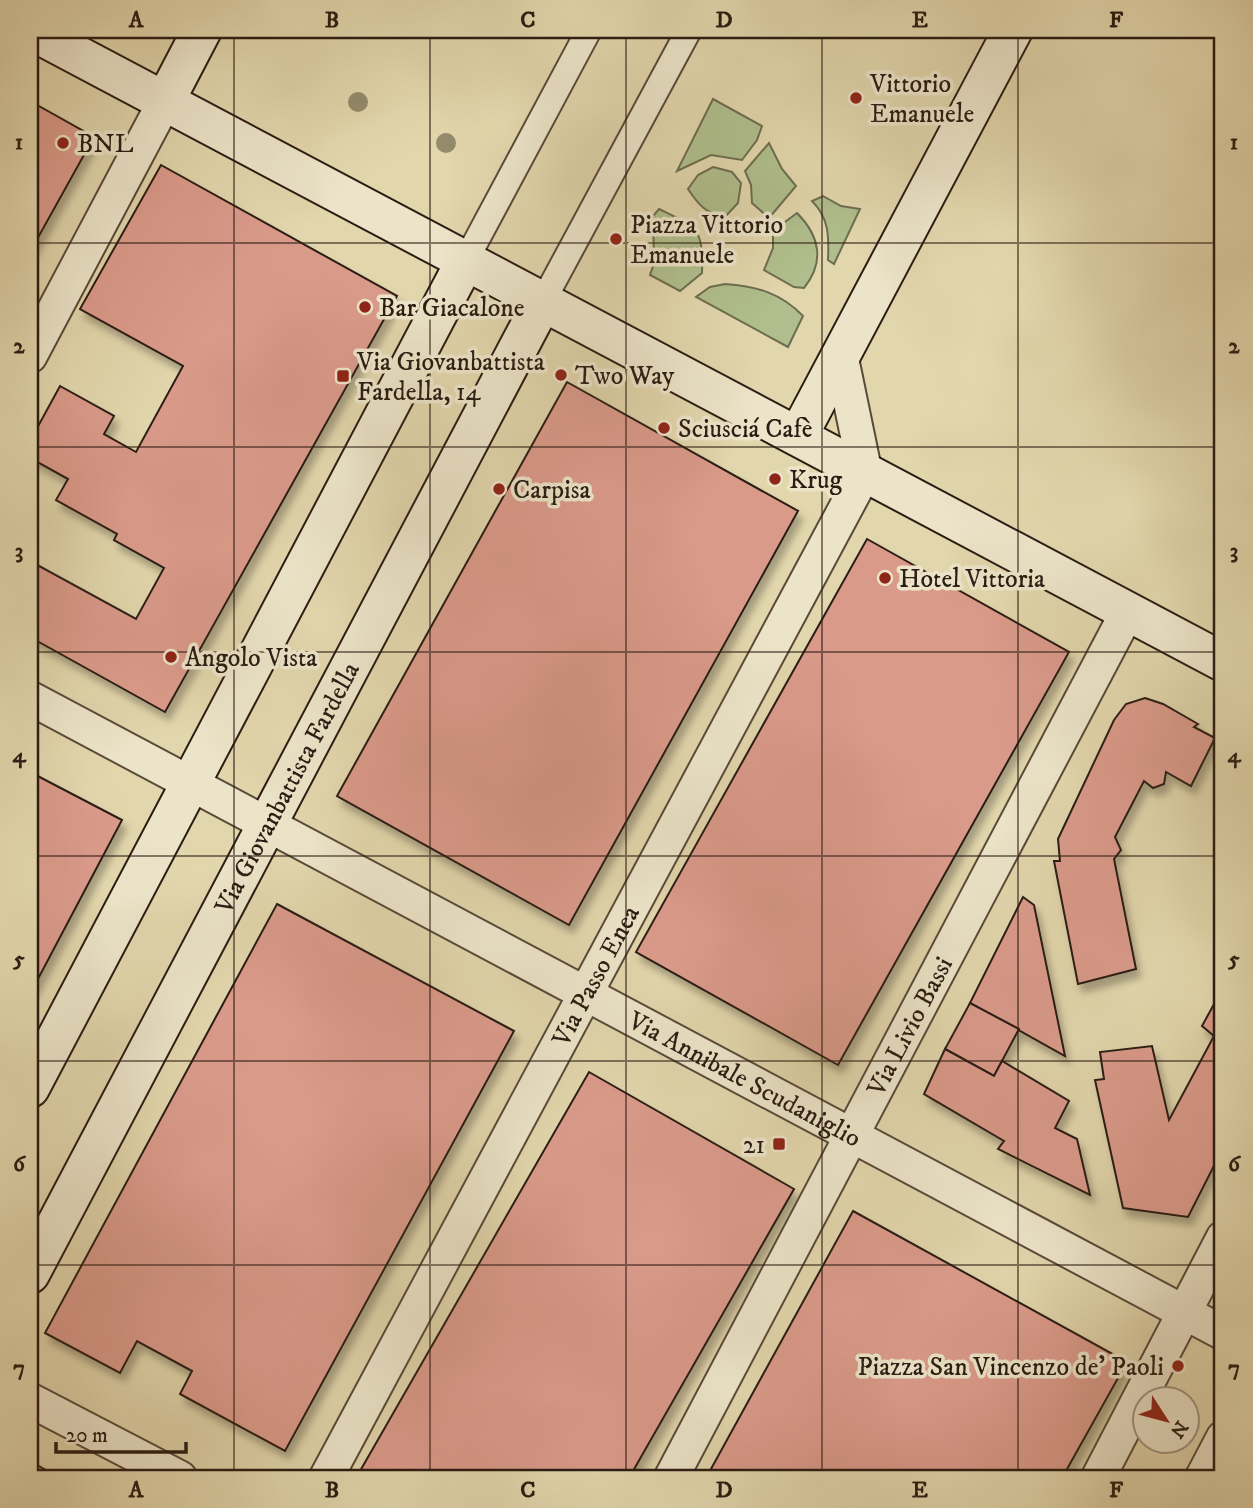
<svg xmlns="http://www.w3.org/2000/svg" width="1253" height="1508" viewBox="0 0 1253 1508" font-family="'IM FELL DW Pica',serif">
  <style>
    .green { fill: #afbe8c; stroke: #6d6d50; stroke-width: 2 }
    .building { fill: #da9a8a; stroke: #2b1c13; stroke-width: 2; filter: url(#shadow) }
    .lines { fill: none; stroke-linecap: round; stroke-linejoin: round }
    .pedestrian-casing { stroke: #594a39; stroke-width: 28 }
    .minor-casing { stroke: #594a39; stroke-width: 37 }
    .secondary-casing { stroke: #2b1c13; stroke-width: 42 }
    .pedestrian { stroke: #ece4c9; stroke-width: 24 }
    .minor { stroke: #ece4c9; stroke-width: 33 }
    .secondary { stroke: #ece4c9; stroke-width: 38 }
    .tree { fill: #938b6c }
    .grid { fill: none; stroke: #2b1c13; stroke-width: 2; stroke-opacity: 0.55 }
    .poi-dot { fill: #8f2418; stroke: #ece4c9; stroke-width: 2.5 }
    .labels { text-anchor: middle; stroke-width: 7; stroke-linejoin: round; paint-order: stroke }
    .poi-label { font-size: 26px; fill: #2b1c13; stroke: #ece4c9; text-anchor: start }
    .street-label { font-size: 26px; fill: #2b1c13; stroke: #ece4c9 }
    .neatline { fill: none; stroke: #2b1c13; stroke-width: 2.5 }
    .grid-label { font-size: 23px; text-anchor: middle; font-weight: bold; fill: #2b1c13 }
  </style>
  <defs>
    <filter id="shadow"><feDropShadow dx="4.5" dy="8" stdDeviation="3.5" flood-color="#0004"/></filter>
  </defs>
  <rect width="100%" height="100%" fill="#e2d6ac"/>
  <filter id="stains"><feTurbulence type="fractalNoise" baseFrequency=".00286" numOctaves="4"/><feColorMatrix values="0 0 0 0 .2 0 0 0 0 .09 0 0 0 0 .02 0 0 0 .5 -.17"/></filter>
  <radialGradient id="worn" r=".72"><stop offset=".6" stop-color="#630" stop-opacity="0"/><stop offset="1" stop-color="#630" stop-opacity=".3"/></radialGradient>
  <!-- green -->
  <g class="green">
    <polygon points="713,99 762,126 757,140 742,160 711,155 677,171"/>
    <polygon points="769,143 782,169 796,186 769,218 752,203 751,185 745,171"/>
    <path d="M713 167 732 172 741 183 738 203 725 217C706 214 698 204 688 189L698 175Z"/>
    <path d="M823 196 841 206 860 209 834 264 828 260C829 236 829 218 812 201Z"/>
    <path d="M659 209C698 228 703 227 702 273L680 291 650 275 654 263 653 216Z"/>
    <path d="M797 213C820 236 825 262 804 288L794 287 764 270 773 248V231Z"/>
    <path d="M725 284C756 286 781 293 803 316L788 347 696 297 710 287Z"/>
  </g>
  <!-- building -->
  <g class="building">
    <polygon points="30,101 94,137 30,252"/>
    <polygon points="161,165 397,296 165,712 30,637 30,561 136,619 164,568 114,540 117,534 56,500 68,479 30,458 30,441 60,386 114,416 104,434 136,452 183,366 80,309"/>
    <polygon points="567,382 798,511 569,925 337,796"/>
    <polygon points="867,539 1069,652 838,1065 636,952"/>
    <polygon points="1145,698 1163,704 1198,724 1194,727 1215,738 1191,786 1166,772 1164,784 1153,788 1144,781 1115,837 1121,850 1114,859 1136,969 1078,984 1054,861 1060,861 1058,839 1114,720 1126,704"/>
    <polygon points="30,772 122,820 30,994"/>
    <polygon points="1023,897 1034,905 1065,1056 970,1003"/>
    <polygon points="277,904 514,1031 285,1451 180,1394 192,1371 137,1341 120,1373 45,1333"/>
    <polygon points="970,1003 1019,1029 994,1076 945,1049"/>
    <polygon points="1214,1004 1223,1009 1223,1148 1188,1217 1123,1208 1095,1080 1104,1079 1100,1052 1152,1046 1169,1120 1214,1036 1202,1026"/>
    <polygon points="945,1049 994,1076 1002,1061 1069,1101 1055,1128 1077,1139 1090,1195 998,1149 1004,1141 924,1094"/>
    <polygon points="589,1072 794,1189 629,1478 356,1478"/>
    <polygon points="853,1211 1127,1362 1062,1478 706,1478"/>
    <polygon points="30,1461 60,1478 30,1478"/>
  </g>
  <g class="lines">
    <defs>
      <g id="pedestrian">
        <polyline points="466,260 589,30"/>
        <polyline points="543,301 689,30"/>
      </g>
      <g id="minor">
        <polyline points="30,356 165,101"/>
        <path id="s1" d="M30 698 1223 1333"/>
        <polyline points="30,1400 180,1478"/>
        <path id="s2" d="M326 1478 865 472 841 356"/>
        <path id="s3" d="M671 1478 1128 611"/>
        <polyline points="1098,1478 1223,1238"/>
        <polyline points="1202,1478 1223,1438"/>
      </g>
      <g id="secondary">
        <polyline points="30,30 1223,662"/>
        <polyline points="165,101 202,30"/>
        <polyline points="798,436 1013,30"/>
        <polyline points="30,1088 466,260"/>
        <path id="s4" d="M30 1274 543 301"/>
      </g>
    </defs>
    <!-- pedestrian casing -->
    <use href="#pedestrian" class="pedestrian-casing"/>
    <!-- minor casing -->
    <use href="#minor" class="minor-casing"/>
    <!-- secondary casing -->
    <use href="#secondary" class="secondary-casing"/>
    <!-- pedestrian -->
    <use href="#pedestrian" class="pedestrian"/>
    <!-- minor -->
    <use href="#minor" class="minor"/>
    <!-- secondary -->
    <use href="#secondary" class="secondary"/>
  </g>
  <!-- trees -->
  <g class="tree">
    <circle cx="358" cy="102" r="10"/>
    <circle cx="446" cy="143" r="10"/>
  </g>
  <!-- grid -->
  <path class="grid" d="M234 30V1478M430 30V1478M626 30V1478M822 30V1478M1018 30V1478M30 243H1223M30 447H1223M30 652H1223M30 856H1223M30 1061H1223M30 1265H1223"/>
  <!-- markers -->
  <g class="poi-dot">
    <circle cx="856" cy="98" r="7"/>
    <circle cx="63" cy="143" r="7"/>
    <circle cx="616" cy="239" r="7"/>
    <circle cx="365" cy="307" r="7"/>
    <circle cx="561" cy="375" r="7"/>
    <rect x="336" y="369" width="14" height="14" rx="3.5"/>
    <circle cx="664" cy="428" r="7"/>
    <circle cx="775" cy="479" r="7"/>
    <circle cx="499" cy="489" r="7"/>
    <circle cx="885" cy="578" r="7"/>
    <circle cx="171" cy="657" r="7"/>
    <rect x="772" y="1137" width="14" height="14" rx="3.5"/>
    <circle cx="1178" cy="1366" r="7"/>
  </g>
  <g class="labels">
    <!-- poi labels -->
    <g class="poi-label">
      <text x="870" y="92">Vittorio<tspan x="870" dy="30">Emanuele</tspan></text>
      <text x="77" y="152">BNL</text>
      <text x="630" y="233">Piazza Vittorio<tspan x="630" dy="30">Emanuele</tspan></text>
      <text x="379" y="316">Bar Giacalone</text>
      <text x="357" y="370">Via Giovanbattista<tspan x="357" dy="30">Fardella, 14</tspan></text>
      <text x="575" y="384">Two Way</text>
      <text x="678" y="437">Sciusciá Cafè</text>
      <text x="789" y="488">Krug</text>
      <text x="513" y="498">Carpisa</text>
      <text x="899" y="587">Hotel Vittoria</text>
      <text x="185" y="666">Angolo Vista</text>
      <text x="765" y="1153" text-anchor="end">21</text>
      <text x="1164" y="1375" text-anchor="end">Piazza San Vincenzo de' Paoli</text>
    </g>
    <!-- street labels -->
    <g class="street-label">
      <text dy="9" stroke="none"><textPath href="#s4" startOffset="550">Via Giovanbattista Fardella</textPath></text>
      <text dy="9" stroke="none"><textPath href="#s2" startOffset="570">Via Passo Enea</textPath></text>
      <text dy="9" stroke="none"><textPath href="#s3" startOffset="511">Via Livio Bassi</textPath></text>
      <text dy="9" stroke="none"><textPath href="#s1" startOffset="810">Via Annibale Scudaniglio</textPath></text>
    </g>
  </g>
  <!-- margin -->
  <rect width="1253" height="1508" fill="none" stroke="#e2d6ac" stroke-width="77"/>
  <!-- north arrow -->
  <g transform="translate(1166 1420) rotate(126)"><circle r="33" fill="#ece4c9" stroke="#9f9480" stroke-width="2"/>
  <path d="M0-5L12 26L0 18L-12 26Z" fill="#8f2418"/>
  <text y="-10" font-size="19" font-weight="bold" text-anchor="middle" fill="#2b1c13">N</text>
  </g>
  <!-- scale -->
  <path d="M56 1442v10h130v-10" fill="none" stroke="#2b1c13" stroke-width="3.5"/>
  <text x="66" y="1442" font-size="21" fill="#2b1c13" stroke="#ece4c9" stroke-width="5" paint-order="stroke">20 m</text>
  <rect x="38" y="38" width="1176" height="1432" class="neatline"/>
  <g class="grid-label">
    <text x="136" y="27">A</text>
    <text x="332" y="27">B</text>
    <text x="528" y="27">C</text>
    <text x="724" y="27">D</text>
    <text x="920" y="27">E</text>
    <text x="1116" y="27">F</text>
    <text x="19" y="149">1</text>
    <text x="1234" y="149">1</text>
    <text x="19" y="353">2</text>
    <text x="1234" y="353">2</text>
    <text x="19" y="558">3</text>
    <text x="1234" y="558">3</text>
    <text x="19" y="762">4</text>
    <text x="1234" y="762">4</text>
    <text x="19" y="966">5</text>
    <text x="1234" y="966">5</text>
    <text x="19" y="1171">6</text>
    <text x="1234" y="1171">6</text>
    <text x="19" y="1375">7</text>
    <text x="1234" y="1375">7</text>
    <text x="136" y="1497">A</text>
    <text x="332" y="1497">B</text>
    <text x="528" y="1497">C</text>
    <text x="724" y="1497">D</text>
    <text x="920" y="1497">E</text>
    <text x="1116" y="1497">F</text>
  </g>
  <rect width="100%" height="100%" filter="url(#stains)"/>
  <rect width="100%" height="100%" fill="url(#worn)"/>
</svg>
